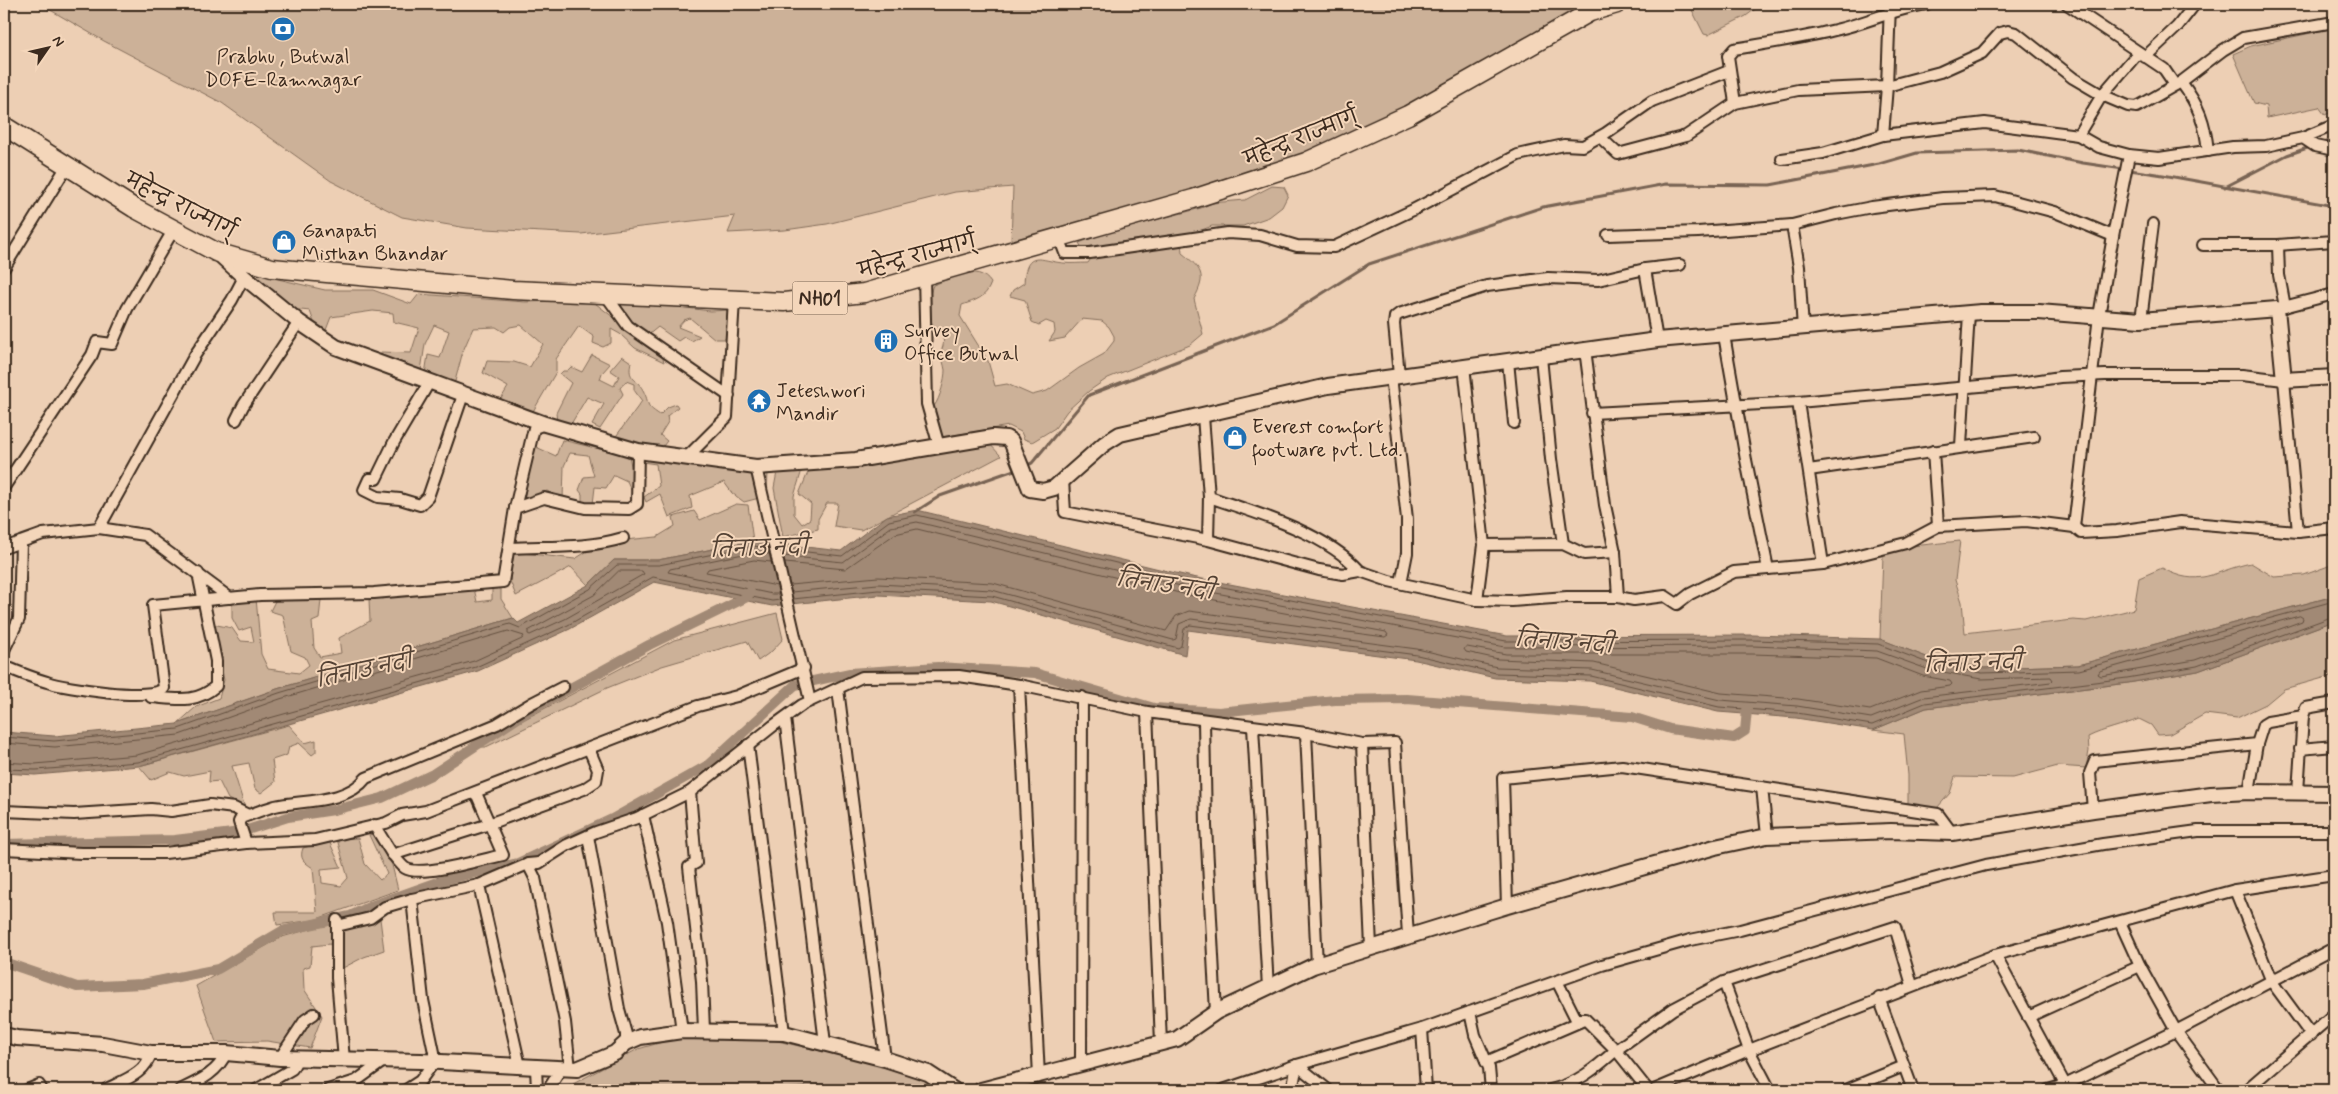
<svg xmlns="http://www.w3.org/2000/svg" width="2338" height="1094" viewBox="0 0 2338 1094" font-family="Mynerve,'Playpen Sans Deva',sans-serif">
  <style>
    .green { fill: #ccb198; stroke: #846e5b }
    .water { fill: #a18974; stroke: #786352 }
    .lines { fill: none; stroke-linecap: round; stroke-linejoin: round }
    .shore { stroke: #645040; stroke-width: 1 }
    .stream { stroke: #786352; stroke-width: 3 }
    .canal { stroke: #a18974; stroke-width: 10 }
    .street-casing { stroke: #3b2a1e; stroke-width: 14 }
    .secondary-casing { stroke: #3b2a1e; stroke-width: 18 }
    .highway-casing { stroke: #3b2a1e; stroke-width: 21 }
    .street { stroke: #f4d6ba; stroke-width: 10 }
    .secondary { stroke: #f4d6ba; stroke-width: 14 }
    .highway { stroke: #f4d6ba; stroke-width: 18 }
    .labels { text-anchor: middle; stroke-width: 4; stroke-linejoin: round; paint-order: stroke }
    .shield { fill: #f4d6ba; stroke: #725e4d; stroke-width: 1 }
    .shield-label { font-size: 19px; font-weight: bold; fill: #3b2a1e }
    .poi-label { font-size: 20px; fill: #3b2a1e; stroke: #f4d6ba; text-anchor: start }
    .street-label { font-size: 20px; fill: #3b2a1e; stroke: #f4d6ba }
    .water-label { font-size: 21px; font-style: italic; fill: #544234; stroke: #f4d6ba }
  </style>
  <rect width="100%" height="100%" fill="#edcfb4"/>
  <filter id="ink" filterUnits="userSpaceOnUse"><feTurbulence type="fractalNoise" baseFrequency=".02" numOctaves="2"/><feDisplacementMap in="SourceGraphic" scale="10" xChannelSelector="R" yChannelSelector="G"/><feConvolveMatrix kernelMatrix="1 2 1 2 8 2 1 2 1" color-interpolation-filters="sRGB"/></filter>
  <g filter="url(#ink)">
    <!-- green -->
    <g class="green">
      <polygon points="40,4 1597,4 1522,39 1473,70 1376,123 1272,168 1011,241 1013,187 955,192 827,224 785,230 728,233 735,216 581,234 467,228 402,217 331,181 222,103 104,41"/>
      <polygon points="1689,4 1762,4 1746,16 1708,35 1704,34"/>
      <polygon points="2334,28 2334,111 2325,115 2319,107 2267,118 2266,106 2254,103 2233,54 2251,46"/>
      <path d="M1272 186 1284 187 1288 195 1282 207 1269 217 1243 226H1212L1181 238 1182 253C1202 269 1207 275 1194 299L1203 334 1190 345 1108 378 1089 391 1067 411 1055 428 1032 442 1024 439 1021 432 1009 426 942 437 934 406C940 399 945 379 945 370 944 364 942 359 941 354 941 349 945 344 943 339 941 331 935 329 932 323 924 311 929 297 933 285 951 279 977 262 991 283 986 298 976 300 962 305L960 316 988 361 995 386 1007 384 1032 395 1047 391 1079 368 1104 354 1114 341V336L1109 327 1102 321 1082 319 1065 338 1049 341 1055 332 1054 324 1046 321 1039 325 1032 322 1025 300 1010 296 1013 290 1024 283C1026 248 1041 261 1063 263 1071 264 1079 263 1088 263L1090 260 1079 243 1100 235 1201 208 1212 203 1245 200Z"/>
      <polygon points="248,272 325,290 373,290 411,304 419,294 525,302 591,300 662,355 664,362 635,348 620,334 611,329 611,343 603,347 593,343 594,337 579,326 556,359 556,372 532,413 499,402 508,387 483,373 487,361 514,362 530,367 543,344 521,325 510,327 504,332 496,327 473,328 463,351 454,385 425,374 428,355 440,358 449,331 434,325 425,344 421,371 381,359 381,352 411,353 419,328 394,322 393,313 373,311 331,317 326,330 316,328 310,311 292,309"/>
      <polygon points="621,304 679,307 710,311 731,310 729,339 715,339 690,318 684,320 678,327 700,336 692,341 684,337 678,341 658,327 647,336 623,314"/>
      <path d="M592 355 610 364 602 373 600 379 614 386 619 376 610 370 622 356 631 362C627 380 636 377 643 390 651 405 643 404 660 415L668 407 676 404 678 407 667 416 668 422 660 435 667 441 659 451 614 439 642 401 634 390V384L626 381 620 388 623 394 600 429 592 425 604 404 587 397 571 424 557 422 556 413 571 383 560 374 563 371H567L571 367 582 372Z"/>
      <polygon points="562,440 629,456 634,480 632,492 627,481 614,475 606,488 595,487 593,504 582,502 582,494 579,490 584,477 594,476 588,455 570,453 564,466 563,499 547,491 524,500 529,468 536,447 556,456"/>
      <polygon points="987,441 1001,456 861,530 834,526 838,503 827,503 818,519 818,529 783,537 774,488 777,472 802,470 794,496 794,514 802,524 810,519 811,504 799,494 809,470"/>
      <polygon points="644,456 768,472 767,496 744,502 732,493 724,482 690,496 692,508 669,517 660,494 646,502 644,497 659,486 656,464 642,462"/>
      <polygon points="736,504 748,505 753,541 658,560 614,560 588,585 571,567 516,596 510,581 513,552 575,559 586,552 625,540 657,537 675,526 673,517 694,511 700,520"/>
      <path d="M1960 541 1955 580 1962 602 1965 633 2073 620 2086 621 2134 609 2139 578 2162 568C2199 589 2213 571 2251 563L2274 577 2304 575 2334 564V596L2078 665 1982 668 1929 658 1880 639 1883 555 1912 546Z"/>
      <polygon points="492,587 501,587 501,599 513,618 277,689 177,724 196,707 219,698 224,680 212,624 232,628 241,641 254,642 251,627 239,631 232,618 232,602 256,598 261,654 268,669 299,673 309,665 305,657 291,651 283,615 270,611 276,599 321,600 319,619 312,622 314,648 320,657 341,653 339,638 370,621 369,599 474,588 477,602 492,600"/>
      <polygon points="777,613 783,639 772,651 758,661 747,641 662,666 607,688 486,747 480,747 508,728 674,640"/>
      <path d="M2334 621V675L2284 689 2266 704 2237 718 2205 714 2170 734 2158 735 2151 725 2139 719C2122 726 2104 729 2088 737L2089 751 2086 768 2058 766 2013 778 1955 777 1950 793 1937 808 1908 806V775L1904 734 1873 730 1926 708 2128 683 2198 671Z"/>
      <polygon points="289,725 305,743 316,740 316,752 312,755 299,743 289,747 287,755 272,760 275,782 261,793 255,789 249,763 232,766 245,808 228,799 219,781 209,782 210,771 184,776 170,772 151,780 139,766"/>
      <path d="M377 833 392 865 398 890 314 920 277 925 275 912H317L313 868C304 862 299 859 303 848L329 841 341 867 321 869 322 883 341 886 348 878 337 839 358 838 365 864 380 880 387 874 369 835Z"/>
      <polygon points="379,911 384,950 364,957 337,971 330,944 312,946 310,966 303,968 304,989 322,1016 310,1048 267,1041 216,1042 196,986 282,937 314,928 337,924"/>
      <polygon points="680,1037 760,1037 912,1072 946,1090 839,1090 823,1085 772,1090 562,1090 638,1049"/>
    </g>
    <!-- water -->
    <polygon class="water" points="917,510 1192,577 1507,636 1753,635 1880,639 1929,658 1982,668 2078,665 2334,596 2334,621 2198,671 2128,683 1926,708 1873,730 1796,718 1718,712 1590,681 1495,678 1416,660 1188,630 1185,655 991,601 878,595 772,606 654,582 570,629 478,671 139,766 35,775 4,773 4,732 54,736 177,724 277,689 513,618 518,623 588,585 614,560 658,560 753,541 841,551 887,516"/>
    <g class="lines">
      <!-- shore -->
      <g class="shore">
        <polyline points="781,549 842,556 889,521 917,515 1191,581 1506,641 1753,640 1878,644 1928,663 1982,673 2079,670 2334,601"/>
        <polyline points="770,554 753,552 670,569 668,572 772,594 779,594"/>
        <polyline points="783,556 843,562 891,527 917,522 1189,588 1505,647 1753,646 1877,651 1927,669 1981,679 2051,677 2053,680 2051,682 1924,697 1871,718 1797,706 1720,700 1592,670 1497,667 1417,649 1191,619 1179,624 1176,639 1173,640 992,590 878,584 791,592"/>
        <polyline points="771,562 754,560 708,569 706,572 777,586"/>
        <polyline points="785,563 845,569 895,534 917,529 1188,595 1386,632 1388,635 1385,637 1189,611 1176,616 1166,631 993,583 878,577 790,585"/>
        <polygon points="619,571 642,571 644,574 565,619 530,635 528,634 528,631 594,595"/>
        <polyline points="793,599 878,590 992,596 1178,648 1181,646 1184,629 1190,625 1417,655 1496,673 1591,676 1719,707 1797,713 1872,725 1925,703 2127,678 2197,666 2334,616"/>
        <polygon points="2300,616 2303,618 2302,621 2195,660 2101,676 2098,674 2100,671"/>
        <polygon points="1467,647 1506,654 1752,654 1876,658 1923,676 1950,681 1952,684 1950,686 1921,690 1870,710 1798,699 1721,693 1594,663 1498,659 1466,652 1464,649"/>
        <polyline points="4,737 54,741 178,729 279,693 510,624 520,628 590,589 617,565 659,565 753,546 768,548"/>
        <polyline points="4,743 55,747 179,735 280,699 508,631 524,636 522,639 474,661 137,755 35,764 4,762"/>
        <polyline points="4,769 36,770 138,762 476,667 568,625 653,577 772,601 780,600"/>
      </g>
      <!-- stream -->
      <g class="stream">
        <polyline points="2321,144 2334,138"/>
        <polyline points="2225,187 2287,155 2313,146"/>
        <polyline points="1025,466 1032,463 1089,395 1274,324 1369,264 1543,207 1666,184 1770,185 1879,164 1917,153 2018,150 2083,163 2163,175 2334,206"/>
        <polyline points="915,512 940,496 1017,469"/>
      </g>
      <!-- canal -->
      <g class="canal">
        <polyline points="4,844 175,840 241,832 288,817 334,810 382,798 433,774 527,712 649,645 747,597 750,592"/>
        <polyline points="4,962 77,987 143,984 218,969 282,931 350,916 371,906 441,881 518,863 612,819 708,765 795,685 850,673 938,667 1035,673 1154,708 1219,712 1335,700 1407,699 1632,717 1670,729 1734,738 1745,731 1747,710"/>
      </g>
      <defs>
        <g id="street">
          <polyline points="2067,4 2164,69 2175,85"/>
          <polyline points="2145,57 2177,27 2195,4"/>
          <path d="M2181 82C2199 106 2205 122 2208 151"/>
          <path d="M1735 103 1728 56 1734 49C1769 43 1805 38 1839 29 1869 22 1897 8 1927 4"/>
          <polyline points="1883,135 1887,86 1890,4"/>
          <polyline points="2078,135 2102,95 2138,53"/>
          <polyline points="1600,137 1618,154 1686,136 1735,103 1798,90 1887,86 1940,72 1982,53 2000,33 2008,31 2016,33 2073,78 2102,95 2128,106 2137,107 2181,82 2223,50 2243,38 2334,22"/>
          <polyline points="2303,138 2334,125"/>
          <polyline points="1782,159 1823,153 1883,135 1985,123 2078,135 2099,147 2129,155 2159,158 2233,147 2266,146 2303,138 2315,146 2334,150"/>
          <polyline points="1792,225 1799,267 1803,329"/>
          <polyline points="1608,235 1698,232 1792,225 1836,214 1872,207 1943,198 1995,196 2055,212 2113,236 2129,155"/>
          <polyline points="1059,237 1065,253 1090,253 1228,233 1260,235 1297,246 1334,247 1413,210 1518,155 1564,145 1583,146 1606,133 1652,101 1729,71"/>
          <polyline points="2203,245 2278,245 2334,241"/>
          <polyline points="2278,245 2279,275 2285,307"/>
          <polyline points="4,268 67,166"/>
          <polyline points="1645,269 1657,340"/>
          <polyline points="924,276 927,404 939,446"/>
          <polyline points="605,294 628,326 729,396"/>
          <polyline points="2280,308 2334,294"/>
          <polyline points="2141,320 2153,224"/>
          <polyline points="1724,335 1746,460 1768,569 1823,564 1906,543 1938,526 2026,521 2074,527 2081,533 2117,531 2180,522 2298,532 2334,528"/>
          <polyline points="1585,349 1605,505 1615,552 1618,597"/>
          <polyline points="1541,357 1551,459 1563,544"/>
          <polyline points="1508,361 1514,423"/>
          <polyline points="1464,366 1484,545 1477,600"/>
          <polyline points="1399,375 1394,324 1395,317 1399,314 1487,286 1548,278 1598,280 1645,269 1680,265"/>
          <polyline points="1391,376 1407,519 1407,553 1401,583"/>
          <polyline points="430,381 394,442 376,479 369,479 364,490 378,497 400,499 420,505 428,497 463,395"/>
          <polyline points="1798,402 1823,564"/>
          <polyline points="1592,413 1798,402 2026,382 2060,377 2105,375 2242,375 2284,380 2298,532"/>
          <polyline points="1203,416 1209,497 1208,540"/>
          <polyline points="236,420 243,406 299,322"/>
          <polyline points="1961,446 1969,313"/>
          <polyline points="1933,451 1938,526"/>
          <polyline points="687,457 727,417 734,300"/>
          <polyline points="756,467 810,701"/>
          <polyline points="1809,470 2034,437"/>
          <polyline points="1063,480 1065,512 1208,540 1319,570 1343,574 1360,571 1389,581 1477,600 1512,601 1567,597 1618,597 1634,600 1665,596 1677,604 1690,594 1734,572 1768,569"/>
          <polyline points="4,487 92,355 97,342 112,344 127,309 174,229"/>
          <path d="M1209 497C1257 513 1326 533 1360 571"/>
          <polyline points="515,508 534,428 545,424"/>
          <polyline points="2074,527 2099,316 2113,236"/>
          <polyline points="99,528 195,355 232,300 244,277"/>
          <polyline points="1484,545 1563,544 1584,554 1615,552"/>
          <polyline points="4,548 43,534 99,528 145,535 230,598"/>
          <path d="M510 548C548 546 586 549 623 538"/>
          <polyline points="4,650 19,619 21,542"/>
          <path d="M4 666C18 672 33 678 47 682 64 688 154 702 164 688L153 605 260 595 374 593 503 582 515 508 544 498 585 508 629 509 637 504 638 451"/>
          <polyline points="1019,685 1039,1076"/>
          <polyline points="838,689 885,1059"/>
          <path d="M151 697C177 699 195 704 216 686V661L198 573"/>
          <polyline points="1147,712 1161,1043"/>
          <polyline points="785,718 825,1043"/>
          <polyline points="1204,721 1206,826 1216,1012"/>
          <polyline points="1253,727 1268,988"/>
          <polyline points="1306,733 1317,965"/>
          <polyline points="1362,744 1371,947"/>
          <polyline points="748,745 784,1033"/>
          <polyline points="2300,749 2334,746"/>
          <polyline points="1762,787 1767,836"/>
          <polyline points="690,792 696,863 689,867 702,981 704,1030"/>
          <polyline points="2249,792 2257,744 2263,725 2268,722 2303,716 2306,708 2334,703"/>
          <polyline points="2298,792 2303,716"/>
          <polyline points="2093,810 2090,773 2095,761 2257,744"/>
          <polyline points="4,811 74,814 151,809 171,811 210,805 234,808 248,815"/>
          <polyline points="643,815 667,922 682,1031"/>
          <polyline points="374,825 392,854 395,854 483,826 584,789 596,781 598,770 589,749"/>
          <polyline points="588,836 619,1009 626,1034 626,1043"/>
          <path d="M246 843 239 822 241 818C252 814 264 809 275 806 304 800 347 803 366 778L497 724 532 703 563 687"/>
          <polyline points="4,849 81,853 165,853 246,843 315,840 386,823 402,815 426,811 698,706 737,696 804,668"/>
          <path d="M392 854C396 858 401 865 405 868 420 878 484 859 503 855L476 793"/>
          <polyline points="528,864 535,878 565,1022 570,1069"/>
          <polyline points="479,885 520,1066"/>
          <polyline points="2235,890 2272,982 2311,1035"/>
          <polyline points="1507,906 1503,778 1622,766 1938,814 1952,833"/>
          <polyline points="337,920 337,978 344,1060"/>
          <polyline points="2120,922 2140,966 2176,1031 2219,1090"/>
          <polyline points="337,926 370,918 385,907 412,899"/>
          <polyline points="1995,955 2068,1090"/>
          <polyline points="1557,981 1576,1019 1585,1019 1616,1050 1673,1009 1724,982"/>
          <polyline points="1879,998 1913,1090"/>
          <polyline points="1470,1012 1475,1035 1489,1068 1491,1090"/>
          <polyline points="2028,1017 2140,966"/>
          <polyline points="1422,1029 1426,1090"/>
          <polyline points="280,1058 305,1020 314,1014"/>
          <polyline points="1486,1062 1584,1020"/>
          <polyline points="1081,1064 1082,697"/>
          <polyline points="1297,1065 1328,1090"/>
          <polyline points="536,1068 537,1090"/>
          <polyline points="27,1090 39,1085 42,1090"/>
          <path d="M105 1090C123 1080 145 1075 151 1053"/>
          <path d="M180 1090C199 1081 218 1073 226 1053"/>
          <polyline points="256,1090 292,1069 298,1058"/>
          <polyline points="328,1090 356,1081 385,1060"/>
          <polyline points="406,1090 420,1081 434,1062 434,1052 423,1000 412,899 479,885 528,864 539,863 567,845 596,832 637,818 690,792 773,726 802,705 862,677 959,676 1019,685 1147,712 1306,733 1362,744 1395,743 1408,935"/>
          <polyline points="548,1090 561,1069"/>
          <polyline points="1223,1090 1297,1065 1422,1029 1602,965 1690,940 1740,930 1986,865 2103,844 2198,831 2334,831"/>
          <polyline points="1292,1090 1297,1065"/>
          <path d="M1550 1090C1577 1084 1596 1068 1616 1050L1648 1090"/>
          <polyline points="1654,1090 1749,1050 1995,955 2235,890 2334,875"/>
          <polyline points="1770,1090 1749,1050 1724,982 1895,927 1912,985"/>
          <polyline points="1846,1090 1904,1066"/>
          <polyline points="2048,1090 2065,1085 2176,1031 2334,948"/>
          <polyline points="2246,1090 2334,1014"/>
        </g>
        <g id="secondary">
          <polyline points="218,253 244,277 299,322 336,347 545,424 638,451 756,467 856,460 993,437 1006,438 1011,441 1030,489 1043,491 1054,488 1104,444 1120,434 1328,386 1657,340 1981,312 2039,312 2141,320 2277,309 2284,380 2334,377"/>
          <polyline points="4,1035 17,1038 103,1044 151,1053 226,1053 280,1058 421,1061 577,1069 615,1053 626,1043 640,1037 682,1031 784,1033 885,1059 928,1073 954,1090"/>
          <polyline points="981,1090 1177,1039 1216,1012 1313,966 1507,906 1715,847 1767,836 1891,831 1952,833 2093,810 2211,794 2249,792 2334,793"/>
        </g>
        <polyline id="highway" points="4,126 134,208 216,252 272,268 513,290 784,302 864,293 1193,199 1306,162 1408,115 1590,12 1617,4"/>
      </defs>
      <!-- street casing -->
      <use href="#street" class="street-casing"/>
      <!-- secondary casing -->
      <use href="#secondary" class="secondary-casing"/>
      <!-- highway casing -->
      <use href="#highway" class="highway-casing"/>
      <!-- street -->
      <use href="#street" class="street"/>
      <!-- secondary -->
      <use href="#secondary" class="secondary"/>
      <!-- highway -->
      <use href="#highway" class="highway"/>
    </g>
  </g>
  <!-- icons -->
  <defs>
    <symbol id="bank-disc" viewBox="-11 -11 22 22"><circle r="9.5" fill="#1f6fb2" stroke="#f4d6ba"/><path d="M-6-4H6V4H-6ZM0-2.3a2.3 2.3 0 1 0 0 4.6a2.3 2.3 0 1 0 0-4.6Z" fill="#fff"/></symbol>
    <symbol id="shop-disc" viewBox="-11 -11 22 22"><circle r="9.5" fill="#1f6fb2" stroke="#f4d6ba"/><path d="M-5-2.5h2.3a2.7 3.5 0 0 1 5.4 0H5L5.5 6h-11ZM-1.5-2.5h3a1.5 2.3 0 0 0-3 0Z" fill="#fff"/></symbol>
    <symbol id="building-disc" viewBox="-11 -11 22 22"><circle r="9.5" fill="#1f6fb2" stroke="#f4d6ba"/><path d="M-4-6H4V6H1V3H-1V6H-4ZM-2.5-4.3h1.7v1.8h-1.7ZM.8-4.3h1.7v1.8H.8ZM-2.5-1h1.7V.8h-1.7ZM.8-1h1.7V.8H.8Z" fill="#fff"/></symbol>
    <symbol id="temple-disc" viewBox="-11 -11 22 22"><circle r="9.5" fill="#1f6fb2" stroke="#f4d6ba"/><path d="M0-6L5-2H3V0L6.5 2.5H4V6H1.5V3h-3V6H-4V2.5H-6.5L-3 0V-2H-5Z" fill="#fff"/></symbol>
  </defs>
  <g fill-rule="evenodd">
    <use href="#bank-disc" x="269" y="15" width="28" height="28"/>
    <use href="#shop-disc" x="270" y="228" width="28" height="28"/>
    <use href="#building-disc" x="872" y="327" width="28" height="28"/>
    <use href="#temple-disc" x="745" y="387" width="28" height="28"/>
    <use href="#shop-disc" x="1221" y="424" width="28" height="28"/>
  </g>
  <g class="labels">
    <!-- shield labels -->
    <rect class="shield" x="792.5" y="281.5" width="55" height="33" rx="4"/>
    <g class="shield-label">
      <text x="820" y="305">NH01</text>
    </g>
    <!-- poi labels -->
    <g class="poi-label">
      <text x="283" y="63" text-anchor="middle">Prabhu , Butwal<tspan x="283" dy="23">DOFE-Ramnagar</tspan></text>
      <text x="302" y="237">Ganapati<tspan x="302" dy="23">Misthan Bhandar</tspan></text>
      <text x="904" y="337">Survey<tspan x="904" dy="23">Office Butwal</tspan></text>
      <text x="776" y="397">Jeteshwori<tspan x="776" dy="23">Mandir</tspan></text>
      <text x="1252" y="433">Everest comfort<tspan x="1252" dy="23">footware pvt. Ltd.</tspan></text>
    </g>
    <!-- street labels -->
    <g class="street-label">
      <text transform="translate(1301 137) rotate(-22)" y="7">महेन्द्र राज्मार्ग्</text>
      <text transform="translate(181 205) rotate(27)" y="7">महेन्द्र राज्मार्ग्</text>
      <text transform="translate(917 255) rotate(-15)" y="7">महेन्द्र राज्मार्ग्</text>
    </g>
    <!-- water labels -->
    <g class="water-label">
      <text transform="translate(759 548) rotate(-2)" y="7">तिनाउ नदी</text>
      <text transform="translate(1165 585) rotate(8)" y="7">तिनाउ नदी</text>
      <text transform="translate(1564 642) rotate(4)" y="7">तिनाउ नदी</text>
      <text transform="translate(1973 663) rotate(-2)" y="7">तिनाउ नदी</text>
      <text transform="translate(364 670) rotate(-12)" y="7">तिनाउ नदी</text>
    </g>
  </g>
  <!-- margin -->
  <rect width="2338" height="1094" fill="none" stroke="#f4d6ba" stroke-width="20"/>
  <rect x="10" y="10" width="2318" height="1074" fill="none" stroke="#3b2a1e" stroke-width="2" filter="url(#ink)"/>
  <!-- north arrow -->
  <g transform="translate(48 48) rotate(56)" stroke="#f4d6ba" stroke-width="4" paint-order="stroke">
  <path d="M0-4L9 19L0 12L-9 19Z" fill="#3b2a1e"/>
  <text y="-8" font-size="14" font-weight="bold" text-anchor="middle" fill="#3b2a1e">N</text>
  </g>
</svg>
